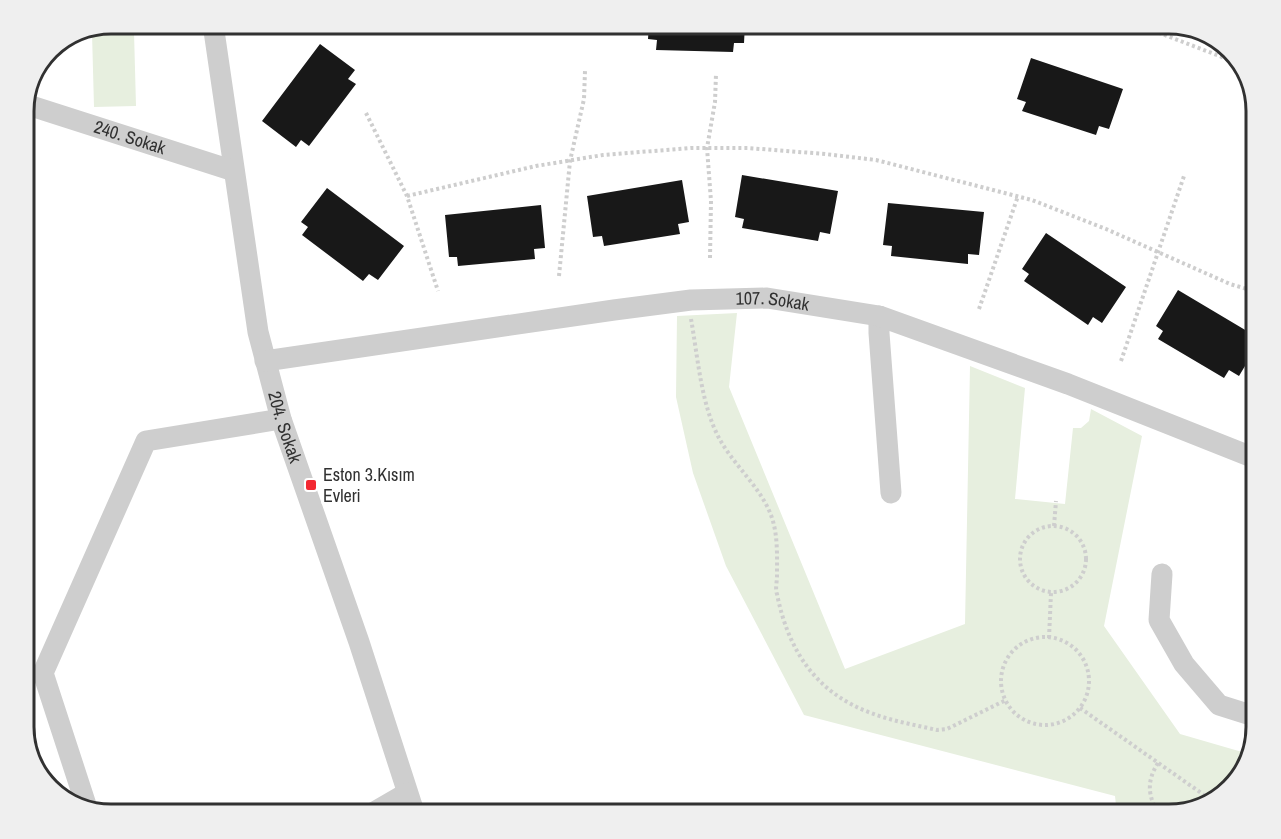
<svg xmlns="http://www.w3.org/2000/svg" width="1281" height="839" viewBox="0 0 1281 839" font-family="'Archivo Narrow',sans-serif">
  <style>
    .green { fill: #e7efdf }
    .building { fill: #181818 }
    .lines { fill: none; stroke-linecap: round; stroke-linejoin: round }
    .path { stroke: #cecece; stroke-width: 4; stroke-dasharray: 3 3; stroke-linecap: butt }
    .minor { stroke: #cecece; stroke-width: 21 }
    .poi-dot { fill: #f32831; stroke: #fff; stroke-width: 2 }
    .labels { text-anchor: middle; stroke-width: 6; stroke-linejoin: round; paint-order: stroke }
    .street-label { font-size: 18px; fill: #313131; stroke: #fff }
    .poi-label { font-size: 18px; fill: #313131; stroke: #fff; text-anchor: start }
    .rim { fill: none; stroke: #313131; stroke-width: 3 }
  </style>
  <rect width="100%" height="100%" fill="#fff"/>
  <!-- green -->
  <g class="green">
    <polygon points="134,32 136,106 94,107 92,33"/>
    <polygon points="737,313 729,387 845,669 965,624 970,366 1025,388 1015,499 1065,504 1073,428 1081,428 1089,421 1091,409 1142,436 1104,626 1180,734 1249,754 1242,776 1213,803 1170,815 1117,815 1115,796 804,715 726,566 693,473 676,397 677,316"/>
  </g>
  <!-- building -->
  <g class="building">
    <polygon points="649,24 745,24 744,43 734,43 733,52 656,50 657,40 648,39"/>
    <polygon points="320,44 355,70 348,79 356,84 309,146 301,140 296,147 262,121"/>
    <polygon points="1031,58 1123,89 1109,129 1099,126 1096,135 1022,111 1026,102 1017,99"/>
    <polygon points="742,175 838,191 830,234 820,232 818,241 742,228 744,219 735,217"/>
    <polygon points="682,180 689,222 678,224 680,234 604,246 602,236 593,237 587,196"/>
    <polygon points="327,188 404,246 378,280 369,274 363,281 302,235 308,227 301,222"/>
    <polygon points="888,203 984,212 979,255 968,254 968,264 891,256 892,246 883,245"/>
    <polygon points="541,205 545,248 534,249 535,259 458,266 457,257 449,257 445,215"/>
    <polygon points="1046,233 1126,287 1102,323 1093,317 1088,325 1024,281 1029,274 1022,269"/>
    <polygon points="1178,290 1257,337 1257,346 1239,376 1229,370 1224,378 1158,339 1163,331 1156,326"/>
  </g>
  <g class="lines">
    <!-- path -->
    <g class="path">
      <polyline points="1136,24 1243,65"/>
      <polyline points="366,113 407,196 438,291"/>
      <polyline points="407,196 536,166 603,155 691,148 748,148 825,154 876,160 1032,200 1106,229 1230,284 1257,292"/>
      <polyline points="710,258 711,201 707,148 715,102 716,74"/>
      <polyline points="559,276 570,161 584,99 585,71"/>
      <polyline points="979,309 1018,196"/>
      <path d="M691 319C698 358 701 404 719 438 734 466 762 488 772 518 778 536 777 557 777 576 777 582 775 589 777 594 788 650 816 693 871 713 892 721 915 725 937 730L947 729 1006 700"/>
      <polyline points="1121,361 1184,176"/>
      <polyline points="1253,412 1257,406"/>
      <circle cx="1053" cy="559" r="33"/>
      <polyline points="1054,526 1056,501"/>
      <circle cx="1045" cy="681" r="44"/>
      <polyline points="1049,638 1051,593"/>
      <polyline points="1080,708 1214,802"/>
      <path d="M1158 763C1146 782 1148 796 1159 815"/>
    </g>
    <!-- minor -->
    <g class="minor">
      <path id="s1" d="M213 24 258 332 281 419 359 642 415 815"/>
      <path id="s2" d="M25 104 234 171"/>
      <polyline points="879,316 879,333 891,493"/>
      <path id="s3" d="M265 361 614 310 691 300 767 298 879 316 1068 384 1257 459"/>
      <polyline points="1162,574 1159,620 1184,664 1219,705 1257,717"/>
      <polyline points="87,808 43,673 146,441 281,419"/>
      <polyline points="369,815 407,793"/>
    </g>
  </g>
  <!-- markers -->
  <rect class="poi-dot" x="305" y="479" width="12" height="12" rx="3"/>
  <g class="labels">
    <!-- street labels -->
    <g class="street-label">
      <text dy="6" stroke="none"><textPath href="#s2" startOffset="110">240. Sokak</textPath></text>
      <text dy="6" stroke="none"><textPath href="#s3" startOffset="512">107. Sokak</textPath></text>
      <text dy="6" stroke="none"><textPath href="#s1" startOffset="410">204. Sokak</textPath></text>
    </g>
    <!-- poi labels -->
    <g class="poi-label">
      <text x="323" y="481">Eston 3.Kısım<tspan x="323" dy="21">Evleri</tspan></text>
    </g>
  </g>
  <!-- crop -->
  <path d="M0 0H1281V839H0ZM111 34H1169A77 77 0 0 1 1246 111V727A77 77 0 0 1 1169 804H111A77 77 0 0 1 34 727V111A77 77 0 0 1 111 34Z" fill="#efefef" fill-rule="evenodd"/>
  <path class="rim" d="M111 34H1169A77 77 0 0 1 1246 111V727A77 77 0 0 1 1169 804H111A77 77 0 0 1 34 727V111A77 77 0 0 1 111 34Z"/>
</svg>
